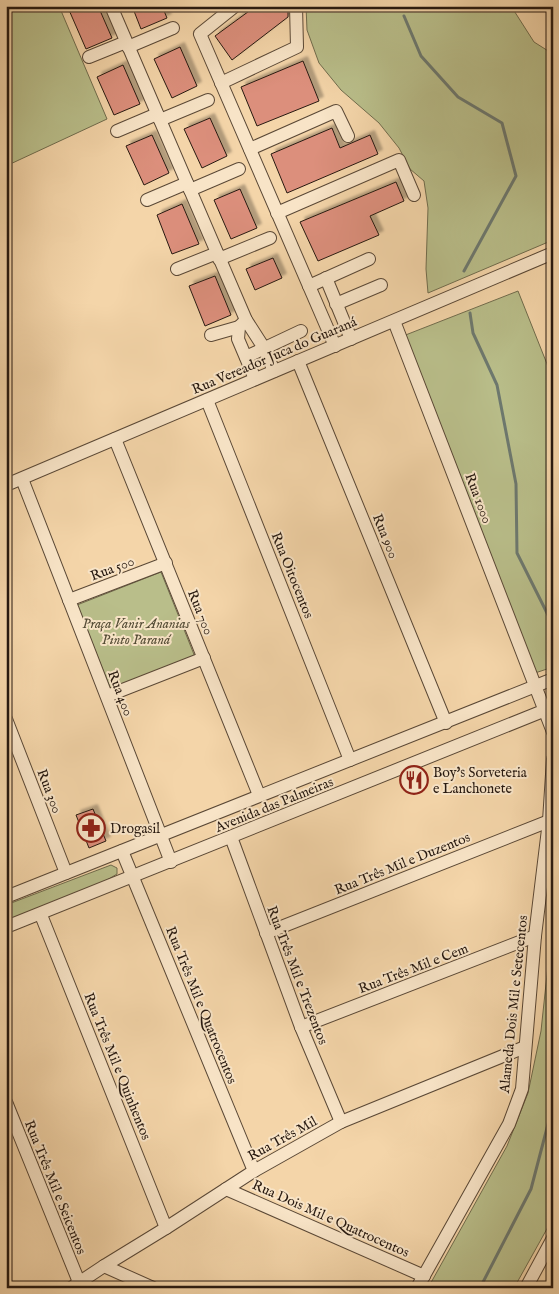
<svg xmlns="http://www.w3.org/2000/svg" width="559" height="1294" viewBox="0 0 559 1294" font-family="'IM FELL English',serif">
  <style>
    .green { fill: #b9be8a; stroke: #706c4d }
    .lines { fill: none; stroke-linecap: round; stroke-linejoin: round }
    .stream { stroke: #6d786e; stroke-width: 3 }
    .building { fill: #dc8f7c; stroke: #271910; filter: url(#shadow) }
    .minor-casing { stroke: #5a4836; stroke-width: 14 }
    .minor { stroke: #f8e4c7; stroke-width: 12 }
    .labels { text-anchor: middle; stroke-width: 4; stroke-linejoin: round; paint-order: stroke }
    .street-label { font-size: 14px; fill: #271910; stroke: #f8e4c7 }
    .park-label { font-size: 14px; font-style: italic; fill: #534b35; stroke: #f8e4c7 }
    .poi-label { font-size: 14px; fill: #271910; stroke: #f8e4c7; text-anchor: start }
  </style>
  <defs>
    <filter id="shadow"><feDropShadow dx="4.5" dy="-4.5" stdDeviation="1" flood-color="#0004"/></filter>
  </defs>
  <rect width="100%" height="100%" fill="#f4d5a9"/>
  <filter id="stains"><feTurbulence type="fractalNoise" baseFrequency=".004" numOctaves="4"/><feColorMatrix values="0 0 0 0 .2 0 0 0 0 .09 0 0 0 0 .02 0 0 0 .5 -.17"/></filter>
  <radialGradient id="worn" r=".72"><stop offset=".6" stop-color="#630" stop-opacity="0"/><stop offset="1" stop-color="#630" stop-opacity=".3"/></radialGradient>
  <!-- green -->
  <g class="green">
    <polygon points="6,6 59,6 107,119 6,166"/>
    <polygon points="306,6 511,6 534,42 553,54 553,240 428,293 426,269 428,208 424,181 410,169 399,148 379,123 341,90 319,63 307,30"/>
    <polygon points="518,291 553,379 553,667 535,673 403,336"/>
    <polygon points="161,572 195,657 111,690 77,605"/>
    <polygon points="111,865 117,868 117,874 102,883 6,923 6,905"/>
    <polygon points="553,918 553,1218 514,1288 428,1288 507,1146 528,1093 541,1031"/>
  </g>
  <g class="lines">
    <!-- stream -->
    <g class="stream">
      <polyline points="404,16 421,56 458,97 502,123 516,176 464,271"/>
      <polyline points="470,313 473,333 497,385 516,484 517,553 553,625"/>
      <polyline points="480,1288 531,1189 553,1105"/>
    </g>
  </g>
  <!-- building -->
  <g class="building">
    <polygon points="77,6 98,6 112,38 86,49 69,10"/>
    <polygon points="132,6 162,6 167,18 141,29"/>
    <polygon points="256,6 278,6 281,10 284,7 288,12 288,17 232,60 215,36"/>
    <polygon points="180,47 197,86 172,98 154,59"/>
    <polygon points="303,61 319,101 257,126 241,87"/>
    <polygon points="123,65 140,104 114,115 97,77"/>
    <polygon points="210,118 227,156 202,168 184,129"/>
    <polygon points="332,128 340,148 370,135 378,154 287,193 271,154"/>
    <polygon points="152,135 169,173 144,185 126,146"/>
    <polygon points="396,182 404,201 370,216 379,235 318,261 300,222"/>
    <polygon points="240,189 257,228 231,239 214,200"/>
    <polygon points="182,204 199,244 172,254 157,215"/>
    <polygon points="273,258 282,278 255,290 246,269"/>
    <polygon points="215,276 231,315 205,326 189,286"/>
    <polygon points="93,809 106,841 89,848 76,815"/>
  </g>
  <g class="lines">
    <defs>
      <g id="minor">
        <polyline points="111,6 246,320 264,348 274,371"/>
        <polyline points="235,6 200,34 335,346"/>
        <polyline points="128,47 173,28"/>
        <polyline points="89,57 126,42"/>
        <polyline points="221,83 297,47 296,6"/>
        <polyline points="160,120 208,100"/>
        <polyline points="117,131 157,114"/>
        <polyline points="250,149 336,111 348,136"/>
        <polyline points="190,190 239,169"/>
        <polyline points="147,200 187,183"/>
        <polyline points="277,213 399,160 414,195"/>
        <polyline points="219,259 270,238"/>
        <polyline points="177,269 217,253"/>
        <polyline points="326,278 351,339"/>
        <polyline points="309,286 369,259"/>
        <polyline points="336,304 381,285"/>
        <polyline points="246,320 239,327 238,339 255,379"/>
        <polyline points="394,321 553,732"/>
        <polyline points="211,335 239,327"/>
        <polyline points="246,357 301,331"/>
        <polyline points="298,361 446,723"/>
        <polyline points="207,400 350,760"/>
        <polyline points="115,439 259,795"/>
        <polyline points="22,479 171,862"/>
        <polyline points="6,485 553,253"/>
        <polyline points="69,600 166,563"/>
        <polyline points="107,696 204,658"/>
        <polyline points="6,719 66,873"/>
        <polyline points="231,837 301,1027 341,1122"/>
        <polyline points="122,851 254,1171"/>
        <polyline points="6,897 553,679"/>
        <polyline points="41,915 166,1228"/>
        <polyline points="6,927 553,707"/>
        <polyline points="266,933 549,821"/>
        <polyline points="301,1027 535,936"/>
        <polyline points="6,1102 79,1282"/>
        <polyline points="226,1189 424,1276"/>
        <polyline points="104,1266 153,1288"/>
        <polyline points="71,1288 104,1266 166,1228 254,1171 341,1122 525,1047"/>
        <polyline points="417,1288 509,1124 522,1089 535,936 549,821 553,759"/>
        <polyline points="526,1288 553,1238"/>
      </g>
    </defs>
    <!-- minor casing -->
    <use href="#minor" class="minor-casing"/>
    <!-- minor -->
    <use href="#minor" class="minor"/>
  </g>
  <!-- icons -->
  <defs>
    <symbol id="restaurant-ring" viewBox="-11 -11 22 22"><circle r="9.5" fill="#f8e4c7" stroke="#8f2418" stroke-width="1.5"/><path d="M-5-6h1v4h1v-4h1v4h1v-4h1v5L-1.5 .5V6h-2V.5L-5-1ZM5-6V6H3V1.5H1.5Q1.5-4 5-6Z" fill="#8f2418"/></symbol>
    <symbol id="pharmacy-ring" viewBox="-11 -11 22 22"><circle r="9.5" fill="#f8e4c7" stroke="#8f2418" stroke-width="1.5"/><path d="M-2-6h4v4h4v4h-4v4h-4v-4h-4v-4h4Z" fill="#8f2418"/></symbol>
  </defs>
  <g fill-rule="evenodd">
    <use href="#restaurant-ring" x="398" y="764" width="32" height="32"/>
    <use href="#pharmacy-ring" x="75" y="812" width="32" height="32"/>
  </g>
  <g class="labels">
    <!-- street labels -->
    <g class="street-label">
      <text transform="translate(274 355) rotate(-23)" y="5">Rua Vereador Juca do Guaraná</text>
      <text transform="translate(479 498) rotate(69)" y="5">Rua 1000</text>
      <text transform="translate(386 536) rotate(68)" y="5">Rua 900</text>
      <text transform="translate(112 568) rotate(-21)" y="5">Rua 500</text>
      <text transform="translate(293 575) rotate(68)" y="5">Rua Oitocentos</text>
      <text transform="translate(201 612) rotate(68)" y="5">Rua 700</text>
      <text transform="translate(121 693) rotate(69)" y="5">Rua 400</text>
      <text transform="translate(50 791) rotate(69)" y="5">Rua 300</text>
      <text transform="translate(274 804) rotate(-22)" y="5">Avenida das Palmeiras</text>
      <text transform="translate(402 863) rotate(-22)" y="5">Rua Três Mil e Duzentos</text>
      <text transform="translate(413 968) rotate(-21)" y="5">Rua Três Mil e Cem</text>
      <text transform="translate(298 975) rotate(69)" y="5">Rua Três Mil e Trezentos</text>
      <text transform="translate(513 1004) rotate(-84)" y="5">Alameda Dois Mil e Setecentos</text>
      <text transform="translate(202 1005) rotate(68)" y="5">Rua Três Mil e Quatrocentos</text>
      <text transform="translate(118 1066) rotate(68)" y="5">Rua Três Mil e Quinhentos</text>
      <text transform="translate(282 1138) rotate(-29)" y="5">Rua Três Mil</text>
      <text transform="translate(56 1187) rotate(68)" y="5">Rua Três Mil e Seicentos</text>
      <text transform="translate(331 1218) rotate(24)" y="5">Rua Dois Mil e Quatrocentos</text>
    </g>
    <!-- park labels -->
    <g class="park-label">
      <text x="136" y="628">Praça Vanir Ananias<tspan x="136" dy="16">Pinto Paraná</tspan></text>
    </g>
    <!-- poi labels -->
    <g class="poi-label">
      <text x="433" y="777">Boy's Sorveteria<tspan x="433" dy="16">e Lanchonete</tspan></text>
      <text x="110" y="833">Drogasil</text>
    </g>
  </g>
  <!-- margin -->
  <rect width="559" height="1294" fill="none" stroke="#f4d5a9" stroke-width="25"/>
  <rect x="8" y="8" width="544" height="1279" fill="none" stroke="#271910" stroke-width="2.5"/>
  <rect x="12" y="12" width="534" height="1269" fill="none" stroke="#271910"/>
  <rect width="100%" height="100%" filter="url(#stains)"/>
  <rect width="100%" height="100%" fill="url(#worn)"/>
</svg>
